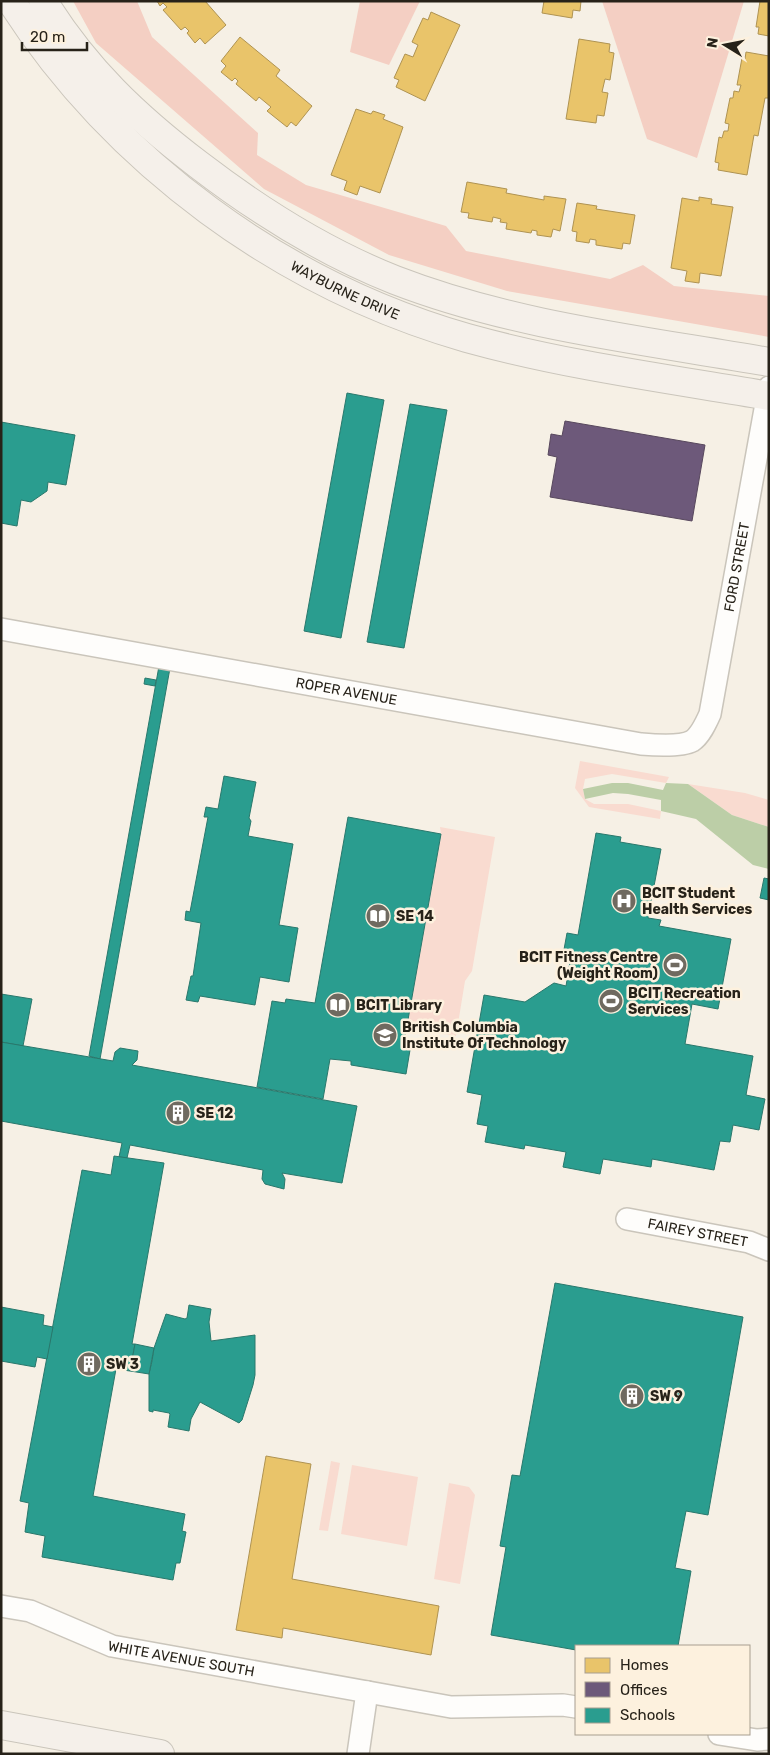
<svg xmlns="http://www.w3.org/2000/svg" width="770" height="1755" viewBox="0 0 770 1755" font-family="Rubik,sans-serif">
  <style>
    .green { fill: #f9dbd0 }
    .forest { fill: #f4cfc3 }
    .water { fill: #bccea7 }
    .homes { fill: #e9c46a; stroke: #af9352 }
    .offices { fill: #6d597a; stroke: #58485d }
    .schools { fill: #2a9d8f; stroke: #29786c }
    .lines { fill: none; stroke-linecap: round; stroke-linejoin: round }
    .street-casing { stroke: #cac5bb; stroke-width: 24 }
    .secondary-casing { stroke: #cac5bb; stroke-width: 30 }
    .street { stroke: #fefdfb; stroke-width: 21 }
    .secondary { stroke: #f5f0ea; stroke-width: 28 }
    .labels { text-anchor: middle; stroke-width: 5; stroke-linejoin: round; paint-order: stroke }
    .street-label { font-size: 14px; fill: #272219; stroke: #fdf1de }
    .poi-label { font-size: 14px; font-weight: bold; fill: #272219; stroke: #fdf1de; text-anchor: start }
  </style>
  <rect width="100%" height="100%" fill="#f6f0e5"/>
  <!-- green -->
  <g class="green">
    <polygon points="580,761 669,777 666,783 612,774 585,779 583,789 585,799 594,804 628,804 661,811 660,819 589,807 575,788"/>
    <polygon points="688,784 745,793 769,800 769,827 732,815"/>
    <polygon points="440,827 495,837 472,971 465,981 456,1036 406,1028 441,834"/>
    <polygon points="331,1461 340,1463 328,1531 319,1530"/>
    <polygon points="352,1465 418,1477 407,1546 341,1534"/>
    <polygon points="449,1483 469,1487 475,1495 460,1584 434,1579"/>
  </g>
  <!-- forest -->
  <g class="forest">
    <polygon points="73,1 137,1 152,37 258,133 257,155 306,185 446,226 466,251 610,279 643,265 674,286 769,296 769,337 507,291 389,255 264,189 96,43"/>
    <polygon points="360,1 420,1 389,65 350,52"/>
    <polygon points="602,1 744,1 697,158 647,139"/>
  </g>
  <!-- water -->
  <polygon class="water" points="612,783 628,783 663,790 666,783 688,784 732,815 769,827 769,869 753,865 696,819 661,811 661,800 628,794 613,793 585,799 583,789"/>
  <!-- homes -->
  <g class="homes">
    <polygon points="157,1 205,1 226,25 205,44 200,38 195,43 187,33 189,31 185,27 181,30 163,10 167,7 163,3 160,6"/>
    <polygon points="544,1 581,1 580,11 573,10 572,18 542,13"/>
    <polygon points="760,1 769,1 769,36 758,34 759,27 756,27"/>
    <polygon points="431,12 460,25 425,101 396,87 399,80 394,78 405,54 413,57 418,45 412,42 423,18 428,20"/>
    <polygon points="240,37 280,70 276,76 312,106 296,126 291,122 287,127 267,111 271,107 259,97 256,101 236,84 238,81 235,78 232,81 221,72 226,66 221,61"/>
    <polygon points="579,39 610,44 609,52 614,53 610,80 605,79 602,92 608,93 604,116 597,115 596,123 566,119"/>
    <polygon points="746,52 769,56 769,98 765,98 758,136 754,135 747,175 718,170 719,163 715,162 719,137 722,138 724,131 728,131 729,124 725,123 730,98 733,98 734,91 739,92 741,85 737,85 742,58 745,59"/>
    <polygon points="356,109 371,114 373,111 385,115 383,119 403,127 380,193 360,186 357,195 344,190 347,181 331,175"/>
    <polygon points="467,182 507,189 506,193 544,200 544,196 566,199 560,231 553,229 551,237 537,235 537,231 532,230 531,233 506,229 507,223 500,222 501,219 493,217 492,222 468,218 469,213 461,212"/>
    <polygon points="699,197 712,199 711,204 733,207 721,276 700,273 699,283 685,281 687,271 671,268 682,198 699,201"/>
    <polygon points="577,203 597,206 596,209 635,215 630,244 623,243 622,249 596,245 596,240 590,239 589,243 576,241 577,232 572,231"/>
    <polygon points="266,1456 311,1464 292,1579 439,1606 431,1655 283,1628 282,1638 236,1630"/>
  </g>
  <!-- offices -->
  <polygon class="offices" points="565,421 705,445 692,521 550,497 557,457 548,455 551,434 562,436"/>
  <!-- schools -->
  <g class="schools">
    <polygon points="347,393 384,400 341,638 304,631"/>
    <polygon points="410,404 447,410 404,648 367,642"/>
    <polygon points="1,422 75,435 66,485 48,482 47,491 31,502 21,500 17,526 1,523"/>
    <polygon points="159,666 170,668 100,1059 89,1056"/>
    <polygon points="145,678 156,680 155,686 144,684"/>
    <polygon points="224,776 256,782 249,818 251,821 248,836 293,844 279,925 298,928 289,982 260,977 255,1005 200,996 198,1002 186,1000 191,976 193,976 201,923 185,920 186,911 190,912 208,817 204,817 206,807 218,809"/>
    <polygon points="348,817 441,834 403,1048 410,1050 406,1074 351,1065 351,1061 330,1059 323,1099 257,1087 272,1001 285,1003 286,999 315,1003"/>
    <polygon points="596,833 621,837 620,842 661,849 648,918 661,920 659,926 731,939 718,1009 692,1004 685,1044 753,1056 746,1095 765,1099 759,1130 733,1125 730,1142 720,1141 714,1170 652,1159 651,1167 603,1159 600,1174 563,1167 566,1152 525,1145 524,1149 485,1142 488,1126 477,1124 482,1095 467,1092 484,995 525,1002 554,983 566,986 571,956 563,955 567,933 578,935"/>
    <polygon points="764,878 769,879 769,900 760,898"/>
    <polygon points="1,994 32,999 23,1046 1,1042"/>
    <polygon points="1,1042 113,1061 115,1052 120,1048 138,1051 137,1060 132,1065 357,1106 342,1183 282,1173 285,1179 284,1189 265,1184 262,1179 263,1170 130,1145 127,1158 119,1157 122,1143 1,1121"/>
    <polygon points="114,1156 164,1163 132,1344 135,1344 130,1371 116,1369 93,1496 185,1514 182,1531 186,1532 180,1563 176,1563 173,1580 42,1557 45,1536 25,1532 29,1503 20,1501 82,1170 111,1175"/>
    <polygon points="555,1283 743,1317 708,1515 686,1511 675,1568 691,1571 678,1646 576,1646 576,1650 491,1635 506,1547 500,1546 512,1475 520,1476"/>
    <polygon points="189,1305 211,1309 209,1322 211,1341 255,1335 255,1375 253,1385 242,1420 239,1423 200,1402 191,1419 189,1431 168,1427 170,1414 169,1413 153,1410 153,1412 149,1411 149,1374 152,1361 154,1348 166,1314 185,1319 187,1318"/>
    <polygon points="1,1307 44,1315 43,1325 53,1327 47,1359 37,1357 35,1367 1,1361"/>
    <polygon points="135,1344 154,1348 149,1374 130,1371"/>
  </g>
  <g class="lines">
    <defs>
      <g id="street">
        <path id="s1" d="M1 629 641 744C653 745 681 747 692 741 700 736 706 723 710 714L769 387"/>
        <path id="s2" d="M627 1219 749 1242 769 1250"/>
        <path id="s3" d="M1 1606 30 1611 112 1646 451 1707 563 1705 576 1707"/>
        <polyline points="719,1734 757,1740 769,1739"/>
        <polyline points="358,1754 367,1692"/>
      </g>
      <g id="secondary">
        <path id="s4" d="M11 1C115 163 282 285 467 338 564 365 670 379 769 396"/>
        <path d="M43 1C85 69 136 117 199 165 259 211 324 252 395 280 514 326 643 340 769 362"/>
        <polyline points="1,1725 160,1754"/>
      </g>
    </defs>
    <!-- street casing -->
    <use href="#street" class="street-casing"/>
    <!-- secondary casing -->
    <use href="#secondary" class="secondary-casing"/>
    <!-- street -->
    <use href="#street" class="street"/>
    <!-- secondary -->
    <use href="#secondary" class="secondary"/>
  </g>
  <!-- icons -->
  <defs>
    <symbol id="hospital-disc" viewBox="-11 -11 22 22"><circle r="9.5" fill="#6f6a60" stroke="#fdf1de"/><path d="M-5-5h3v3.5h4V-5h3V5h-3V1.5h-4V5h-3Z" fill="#fff"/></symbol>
    <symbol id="library-disc" viewBox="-11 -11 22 22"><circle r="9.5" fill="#6f6a60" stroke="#fdf1de"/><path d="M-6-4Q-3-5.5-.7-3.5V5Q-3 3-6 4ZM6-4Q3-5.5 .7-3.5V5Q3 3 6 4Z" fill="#fff"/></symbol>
    <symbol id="stadium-disc" viewBox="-11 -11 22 22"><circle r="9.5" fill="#6f6a60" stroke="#fdf1de"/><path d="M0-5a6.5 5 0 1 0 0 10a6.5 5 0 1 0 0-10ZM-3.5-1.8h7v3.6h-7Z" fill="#fff"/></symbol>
    <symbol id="university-disc" viewBox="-11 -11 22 22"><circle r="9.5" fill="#6f6a60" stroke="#fdf1de"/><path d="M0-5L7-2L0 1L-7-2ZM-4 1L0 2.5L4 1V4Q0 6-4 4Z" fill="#fff"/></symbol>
    <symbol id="building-disc" viewBox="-11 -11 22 22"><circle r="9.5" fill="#6f6a60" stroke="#fdf1de"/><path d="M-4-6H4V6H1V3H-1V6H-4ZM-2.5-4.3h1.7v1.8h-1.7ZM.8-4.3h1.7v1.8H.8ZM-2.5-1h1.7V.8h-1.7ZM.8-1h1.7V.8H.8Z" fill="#fff"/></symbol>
  </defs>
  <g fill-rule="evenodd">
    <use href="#hospital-disc" x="610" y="887" width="28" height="28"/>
    <use href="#library-disc" x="364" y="902" width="28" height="28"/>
    <use href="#stadium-disc" x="661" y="951" width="28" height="28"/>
    <use href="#stadium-disc" x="597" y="987" width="28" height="28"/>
    <use href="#library-disc" x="324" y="991" width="28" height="28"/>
    <use href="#university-disc" x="371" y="1021" width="28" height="28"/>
    <use href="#building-disc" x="164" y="1099" width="28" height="28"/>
    <use href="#building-disc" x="75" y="1350" width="28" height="28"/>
    <use href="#building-disc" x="618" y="1382" width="28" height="28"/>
  </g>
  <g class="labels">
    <!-- street labels -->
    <g class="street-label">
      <text dy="5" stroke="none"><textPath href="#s4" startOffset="448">WAYBURNE DRIVE</textPath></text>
      <text dy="5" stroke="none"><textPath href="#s1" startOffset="884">FORD STREET</textPath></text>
      <text dy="5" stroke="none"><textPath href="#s1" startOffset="351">ROPER AVENUE</textPath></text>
      <text dy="5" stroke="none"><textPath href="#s2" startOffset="72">FAIREY STREET</textPath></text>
      <text dy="5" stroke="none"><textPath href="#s3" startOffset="189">WHITE AVENUE SOUTH</textPath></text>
    </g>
    <!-- poi labels -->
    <g class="poi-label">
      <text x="642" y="898">BCIT Student<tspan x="642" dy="16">Health Services</tspan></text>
      <text x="396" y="921">SE 14</text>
      <text x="658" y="962" text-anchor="end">BCIT Fitness Centre<tspan x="658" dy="16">(Weight Room)</tspan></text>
      <text x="628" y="998">BCIT Recreation<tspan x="628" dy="16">Services</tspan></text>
      <text x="356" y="1010">BCIT Library</text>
      <text x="402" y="1032">British Columbia<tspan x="402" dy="16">Institute Of Technology</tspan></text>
      <text x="196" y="1118">SE 12</text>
      <text x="106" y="1369">SW 3</text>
      <text x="650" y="1401">SW 9</text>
    </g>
  </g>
  <!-- border -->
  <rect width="770" height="1755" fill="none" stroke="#272219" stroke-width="5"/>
  <!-- legend -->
  <rect x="575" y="1645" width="175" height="90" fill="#fdf1de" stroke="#a79e8f"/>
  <rect x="585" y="1658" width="25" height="15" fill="#e9c46a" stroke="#a79e8f"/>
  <text x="620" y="1670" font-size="15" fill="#272219">Homes</text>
  <rect x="585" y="1682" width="25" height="15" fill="#6d597a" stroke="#a79e8f"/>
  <text x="620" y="1695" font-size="15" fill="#272219">Offices</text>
  <rect x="585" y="1708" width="25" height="15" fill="#2a9d8f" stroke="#a79e8f"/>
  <text x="620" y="1720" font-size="15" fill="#272219">Schools</text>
  <!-- north arrow -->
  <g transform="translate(725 45) rotate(280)" stroke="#fdf1de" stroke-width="4" paint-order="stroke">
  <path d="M0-4L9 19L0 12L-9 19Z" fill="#272219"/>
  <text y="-8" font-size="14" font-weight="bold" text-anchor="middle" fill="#272219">N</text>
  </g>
  <!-- scale -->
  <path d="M22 42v8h65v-8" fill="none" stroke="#272219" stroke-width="2.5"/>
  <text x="30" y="42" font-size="15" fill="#272219" stroke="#fdf1de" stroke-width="4" paint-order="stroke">20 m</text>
</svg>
